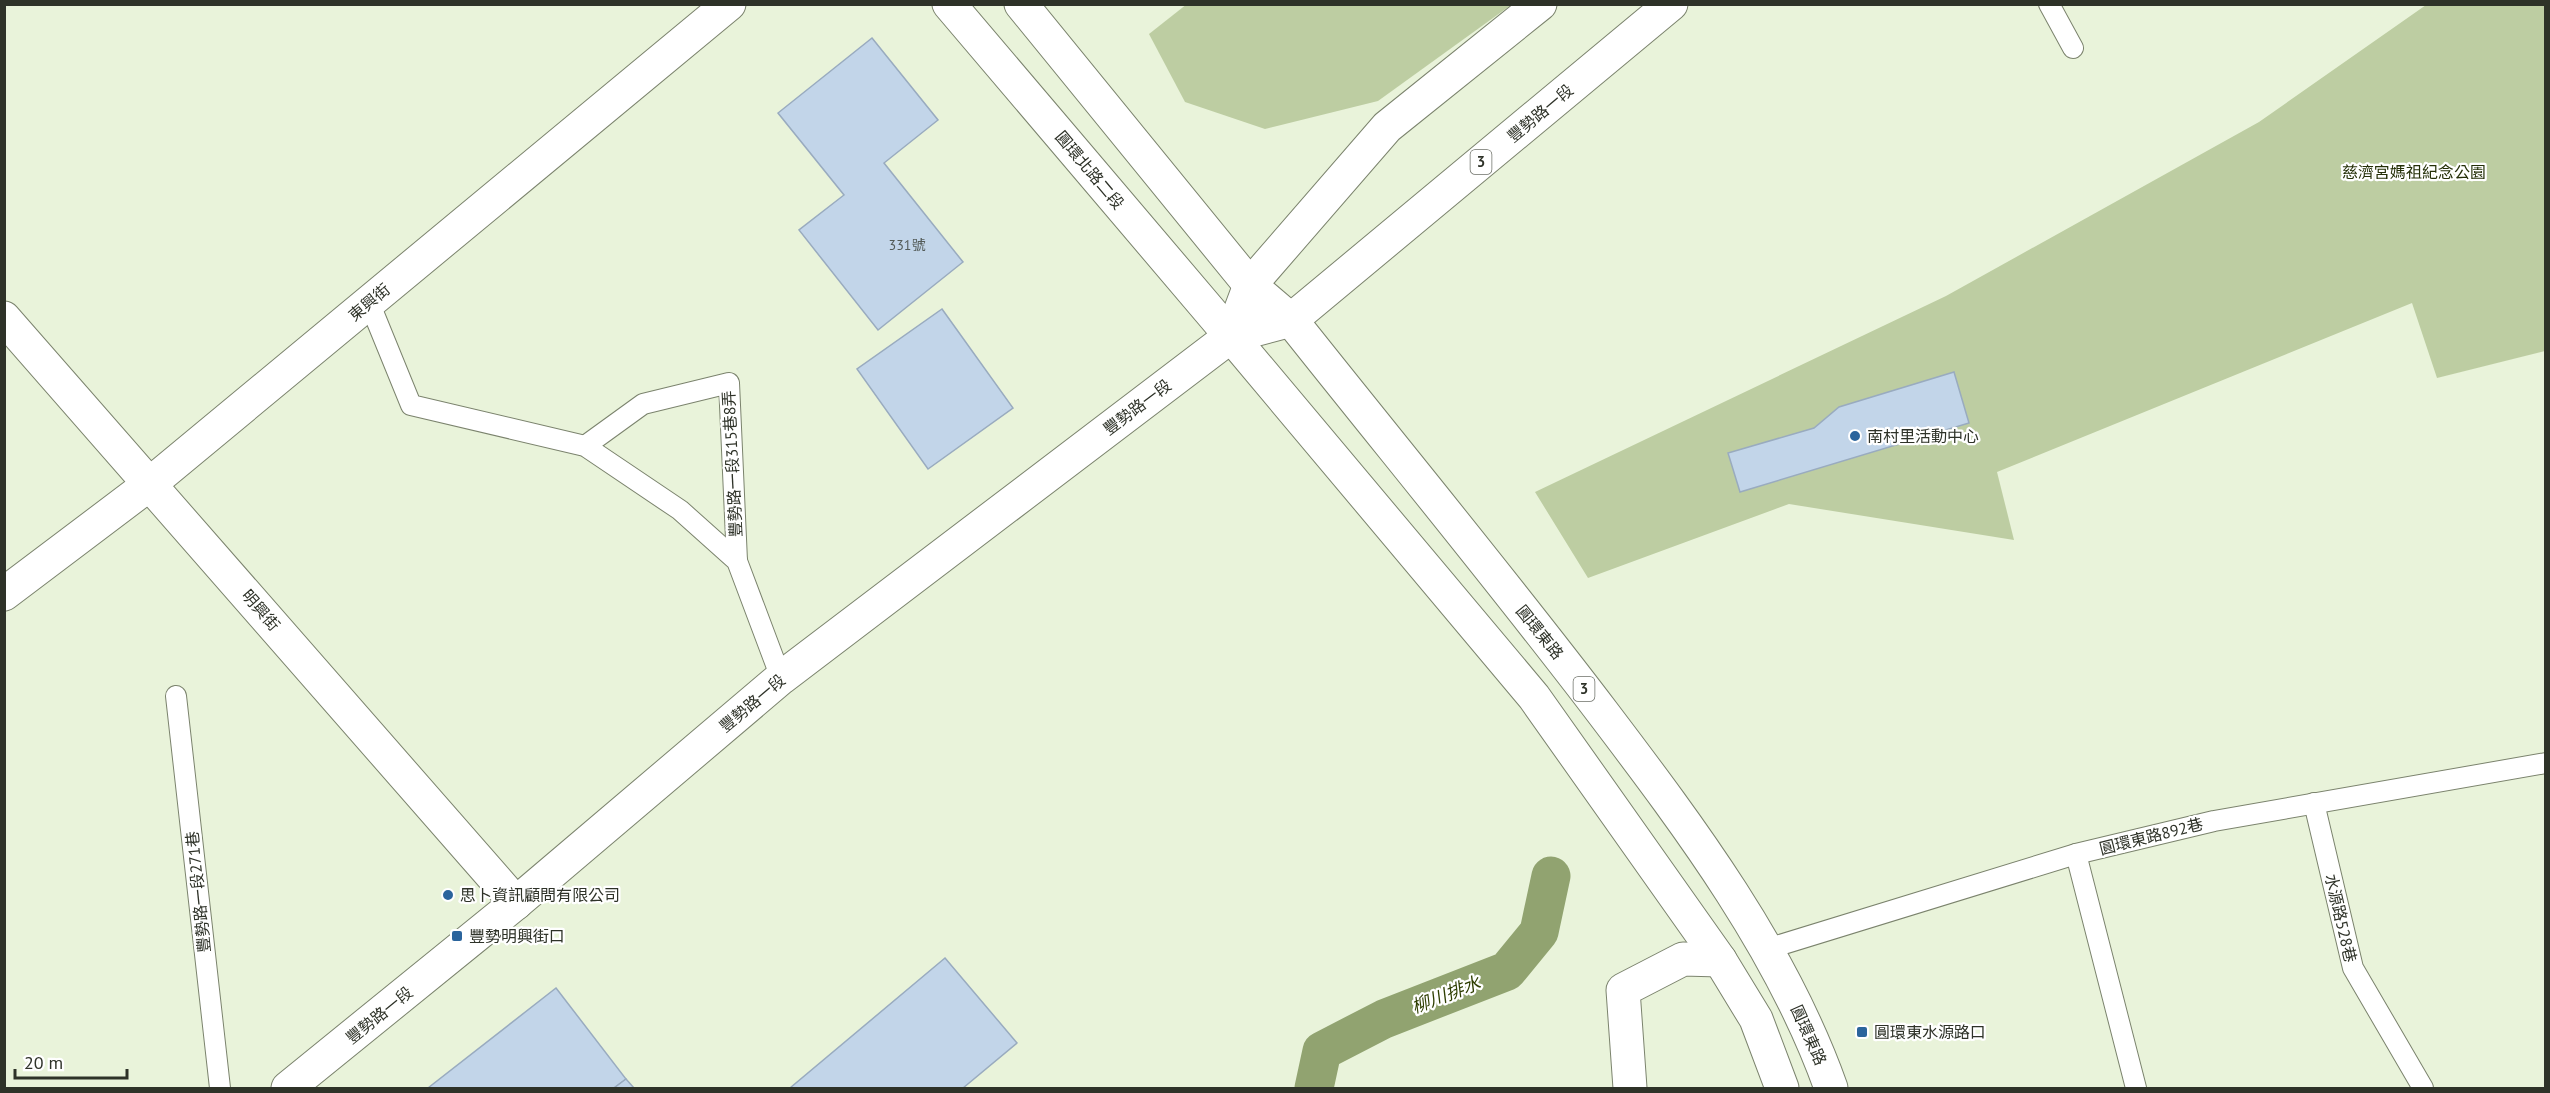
<svg xmlns="http://www.w3.org/2000/svg" width="2550" height="1093" viewBox="0 0 2550 1093" font-family="'PT Sans','Noto Sans TC',sans-serif">
  <style>
    .green { fill: #bdcda2 }
    .lines { fill: none; stroke-linecap: round; stroke-linejoin: round }
    .canal { stroke: #91a370; stroke-width: 39 }
    .building { fill: #c2d5e9; stroke: #99abbf; stroke-width: 1.5 }
    .lane-casing { stroke: #7b836d; stroke-width: 22 }
    .street-casing { stroke: #7b836d; stroke-width: 35 }
    .secondary-casing { stroke: #7b836d; stroke-width: 35 }
    .primary-casing { stroke: #7b836d; stroke-width: 35 }
    .lane { stroke: #fff; stroke-width: 20 }
    .street { stroke: #fff; stroke-width: 33 }
    .secondary { stroke: #fff; stroke-width: 33 }
    .primary { stroke: #fff; stroke-width: 33 }
    .poi-dot { fill: #2b649c; stroke: #fff; stroke-width: 2 }
    .labels { text-anchor: middle; stroke-width: 4.5; stroke-linejoin: round; paint-order: stroke }
    .number-label { font-size: 14px; fill: #535b58 }
    .shield { fill: #fff; stroke: #6d7068; stroke-width: 1.5 }
    .shield-label { font-size: 15px; font-weight: bold; fill: #2e3228 }
    .street-label { font-size: 16px; fill: #2e3228; stroke: #fff }
    .park-label { font-size: 16px; fill: #242f07; stroke: #fff }
    .poi-label { font-size: 16px; fill: #2e3228; stroke: #fff; text-anchor: start }
    .water-label { font-size: 18px; font-style: italic; fill: #2f3f02; stroke: #fff }
  </style>
  <rect width="100%" height="100%" fill="#e9f3da"/>
  <!-- green -->
  <g class="green">
    <polygon points="1187,4 1511,4 1511,5 1378,101 1265,129 1185,102 1149,34"/>
    <polygon points="2426,5 2545,5 2545,351 2437,378 2412,303 1997,472 2014,540 1789,504 1588,578 1535,492 1946,296 2259,122"/>
  </g>
  <g class="lines">
    <!-- canal -->
    <polyline class="canal" points="1314,1088 1322,1051 1384,1019 1507,971 1539,932 1551,876"/>
  </g>
  <!-- building -->
  <g class="building">
    <polygon points="872,38 938,120 884,163 963,262 878,330 799,230 844,195 778,113"/>
    <polygon points="942,309 1013,408 928,469 857,369"/>
    <polygon points="1954,372 1969,423 1740,492 1728,453 1814,428 1839,407"/>
    <polygon points="945,958 1017,1043 963,1088 790,1088"/>
    <polygon points="556,988 626,1079 614,1088 428,1088"/>
    <polygon points="626,1079 634,1088 614,1088"/>
  </g>
  <g class="lines">
    <defs>
      <g id="lane">
        <polyline points="2049,4 2073,48"/>
        <polyline points="369,302 411,405 585,446 680,510 737,561 781,678"/>
        <polyline points="585,446 643,404 729,383 737,561"/>
        <polyline points="176,696 220,1088"/>
        <polyline points="2314,803 2353,968 2423,1088"/>
        <polyline points="2076,854 2136,1088"/>
        <polyline points="1767,949 2076,854 2214,821 2546,763"/>
      </g>
      <g id="street">
        <polyline points="4,318 516,903"/>
        <polyline points="4,594 151,483 729,4"/>
        <polyline points="288,1088 516,903 781,678 1231,336"/>
        <polyline points="1630,1088 1623,990 1683,959 1720,960"/>
      </g>
      <g id="secondary">
        <polyline points="949,4 1231,336"/>
        <polyline points="1021,4 1250,285 1291,320"/>
      </g>
      <g id="primary">
        <path d="M1291 320C1395 451 1502 580 1603 713 1691 829 1782 950 1831 1088"/>
        <polyline points="1231,336 1534,697 1720,960 1756,1019 1782,1088"/>
        <polyline points="1231,336 1291,320 1671,4"/>
        <polyline points="1231,336 1250,285 1387,127 1540,4"/>
      </g>
    </defs>
    <!-- lane casing -->
    <use href="#lane" class="lane-casing"/>
    <!-- street casing -->
    <use href="#street" class="street-casing"/>
    <!-- secondary casing -->
    <use href="#secondary" class="secondary-casing"/>
    <!-- primary casing -->
    <use href="#primary" class="primary-casing"/>
    <!-- lane -->
    <use href="#lane" class="lane"/>
    <!-- street -->
    <use href="#street" class="street"/>
    <!-- secondary -->
    <use href="#secondary" class="secondary"/>
    <!-- primary -->
    <use href="#primary" class="primary"/>
  </g>
  <!-- markers -->
  <g class="poi-dot">
    <circle cx="1855" cy="436" r="6"/>
    <circle cx="448" cy="895" r="6"/>
    <rect x="451" y="930" width="12" height="12" rx="3"/>
    <rect x="1856" y="1026" width="12" height="12" rx="3"/>
  </g>
  <g class="labels">
    <!-- number labels -->
    <g class="number-label">
      <text x="907" y="250">331號</text>
    </g>
    <!-- shield labels -->
    <g class="shield">
      <rect x="1470.5" y="150" width="21" height="24" rx="4.5"/>
      <rect x="1573.5" y="677" width="21" height="24" rx="4.5"/>
    </g>
    <g class="shield-label">
      <text x="1481" y="167">3</text>
      <text x="1584" y="694">3</text>
    </g>
    <!-- street labels -->
    <g class="street-label">
      <text transform="translate(1540 113) rotate(-40)" y="6">豐勢路一段</text>
      <text transform="translate(1090 170) rotate(50)" y="6">圓環北路二段</text>
      <text transform="translate(369 302) rotate(-40)" y="6">東興街</text>
      <text transform="translate(1137 407) rotate(-37)" y="6">豐勢路一段</text>
      <text transform="translate(732 464) rotate(-93)" y="6">豐勢路一段315巷8弄</text>
      <text transform="translate(261 610) rotate(49)" y="6">明興街</text>
      <text transform="translate(1540 632) rotate(51)" y="6">圓環東路</text>
      <text transform="translate(752 703) rotate(-40)" y="6">豐勢路一段</text>
      <text transform="translate(2151 836) rotate(-14)" y="6">圓環東路892巷</text>
      <text transform="translate(198 892) rotate(-96)" y="6">豐勢路一段271巷</text>
      <text transform="translate(2341 918) rotate(77)" y="6">水源路528巷</text>
      <text transform="translate(379 1015) rotate(-39)" y="6">豐勢路一段</text>
      <text transform="translate(1809 1035) rotate(66)" y="6">圓環東路</text>
    </g>
    <!-- park labels -->
    <g class="park-label">
      <text x="2414" y="178">慈濟宮媽祖紀念公園</text>
    </g>
    <!-- poi labels -->
    <g class="poi-label">
      <text x="1867" y="442">南村里活動中心</text>
      <text x="460" y="901">思卜資訊顧問有限公司</text>
      <text x="469" y="942">豐勢明興街口</text>
      <text x="1874" y="1038">圓環東水源路口</text>
    </g>
    <!-- water labels -->
    <g class="water-label">
      <text transform="translate(1446 995) rotate(-21)" y="6">柳川排水</text>
    </g>
  </g>
  <!-- border -->
  <rect width="2550" height="1093" fill="none" stroke="#2e3228" stroke-width="12"/>
  <!-- scale -->
  <path d="M15 1069v9h112v-9" fill="none" stroke="#2e3228" stroke-width="3"/>
  <text x="24" y="1069" font-size="18" fill="#2e3228" stroke="#ffffff" stroke-width="4.5" paint-order="stroke">20 m</text>
</svg>
